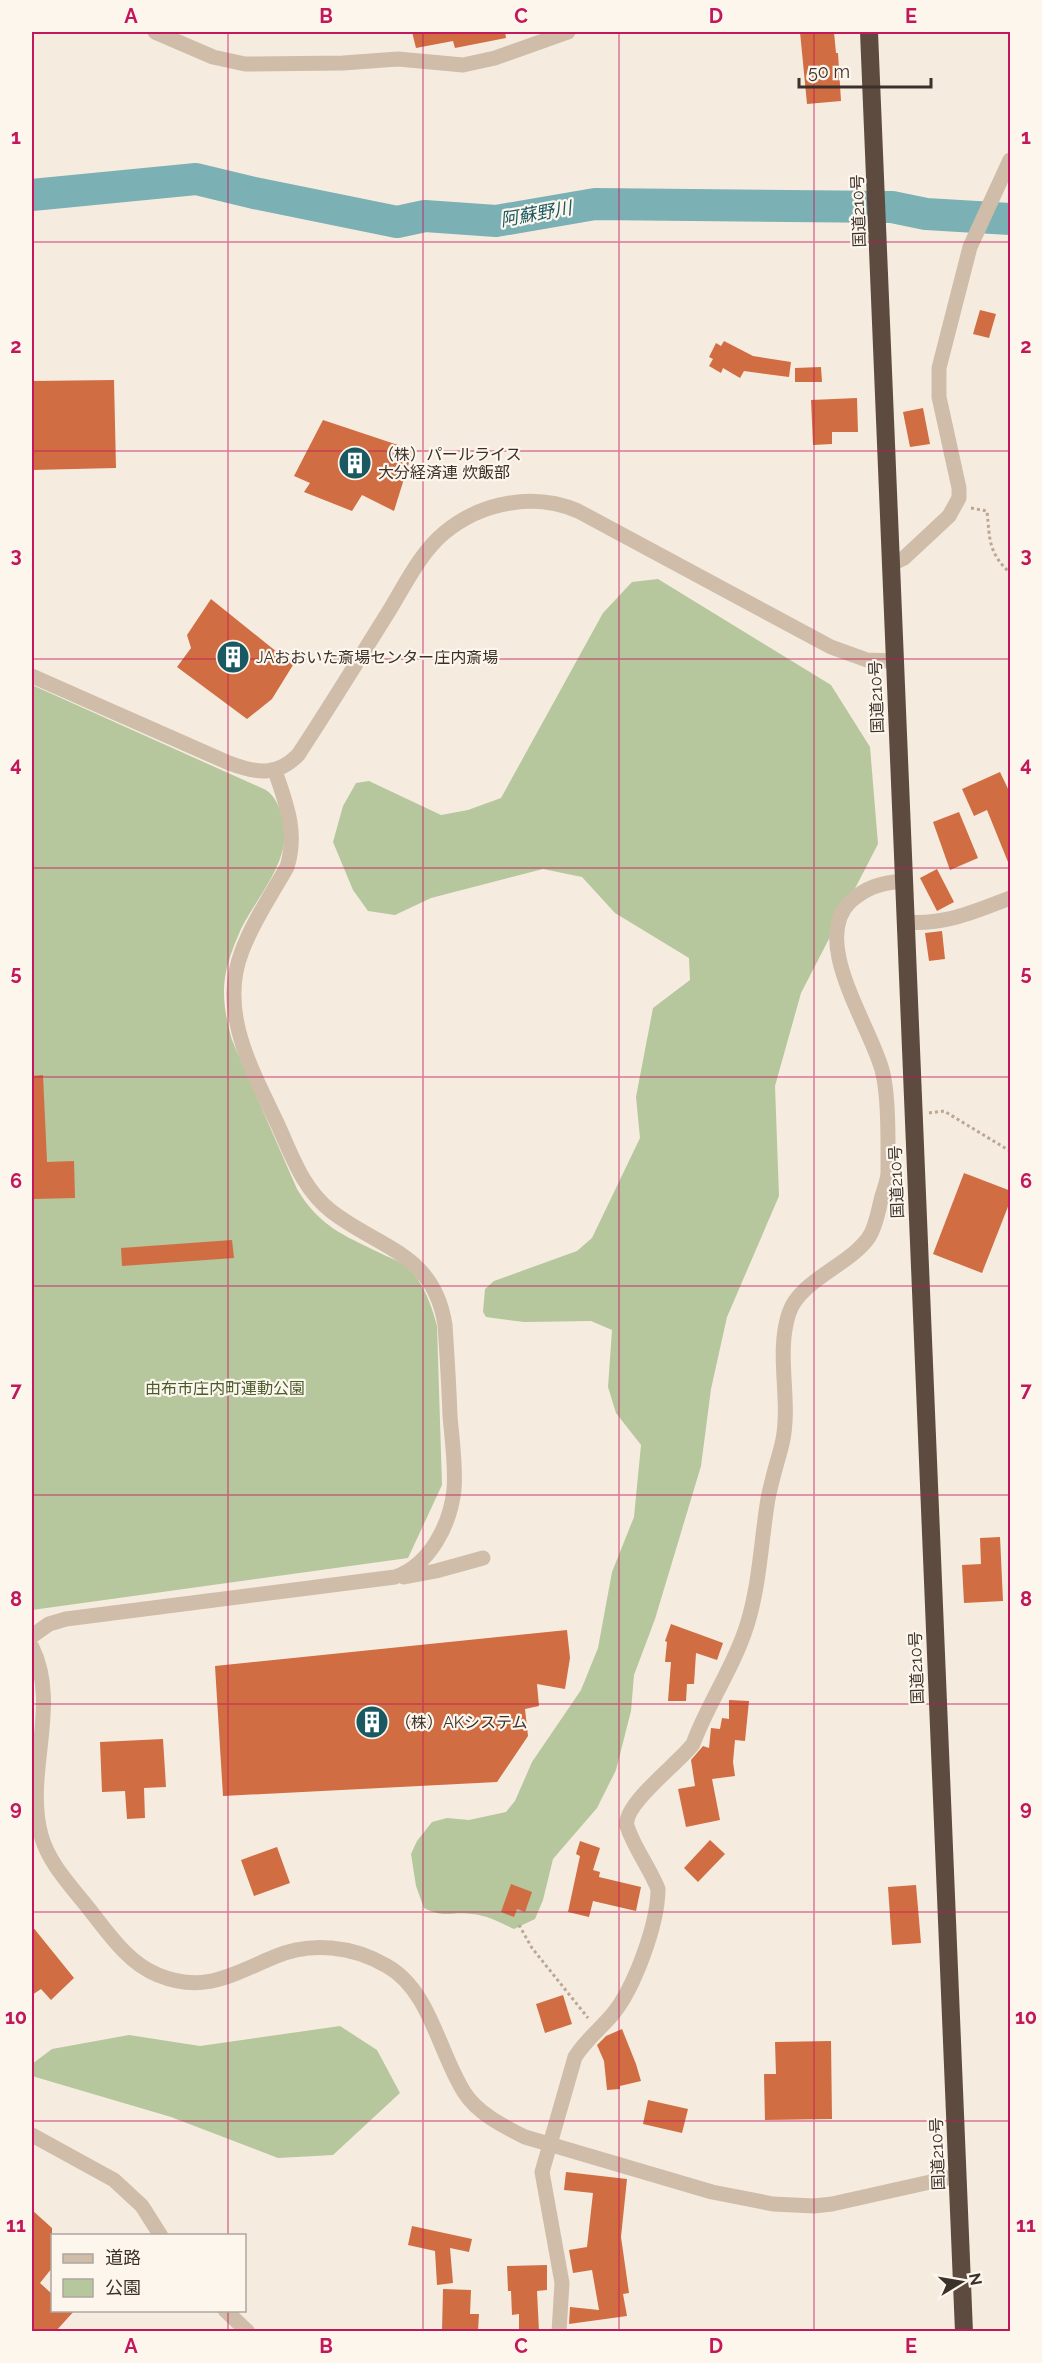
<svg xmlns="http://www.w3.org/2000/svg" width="1042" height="2363" viewBox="0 0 1042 2363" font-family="Raleway,'Noto Sans JP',sans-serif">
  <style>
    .green { fill: #b6c69d }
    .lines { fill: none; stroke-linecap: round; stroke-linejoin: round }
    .river { stroke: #7bb0b5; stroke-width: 32 }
    .building { fill: #d16d42 }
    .path { stroke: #bba793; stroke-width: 3; stroke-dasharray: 3 3; stroke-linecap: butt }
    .minor { stroke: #cfbda9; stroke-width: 15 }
    .highway { stroke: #5e4b40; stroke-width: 18 }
    .grid { fill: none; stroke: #c2185b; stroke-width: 1.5; stroke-opacity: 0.55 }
    .labels { text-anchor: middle; stroke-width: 4.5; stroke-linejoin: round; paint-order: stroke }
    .street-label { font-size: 16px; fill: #3c312a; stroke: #fcf6ed }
    .poi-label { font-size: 16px; fill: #3c312a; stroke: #fcf6ed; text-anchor: start }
    .park-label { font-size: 16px; fill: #485d2b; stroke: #fcf6ed }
    .water-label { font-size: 18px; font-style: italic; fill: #1a5962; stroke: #fcf6ed }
    .neatline { fill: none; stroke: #c2185b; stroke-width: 2 }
    .grid-label { font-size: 20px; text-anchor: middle; font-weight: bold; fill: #c2185b }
  </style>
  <rect width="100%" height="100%" fill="#f5ecdf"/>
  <!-- green -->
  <g class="green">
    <path d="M658 579 831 685 870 747 878 844 801 993 775 1086 779 1196 727 1317 711 1389 701 1466 655 1619 634 1675 631 1711 616 1770 597 1808 553 1859 543 1900 535 1919 514 1929C501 1923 487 1915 472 1914 450 1911 446 1919 424 1908L416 1886 411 1854 417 1841 432 1822 447 1818 469 1820 506 1812 515 1801 532 1762 581 1690 598 1648 612 1572 634 1517 641 1445 616 1413 608 1387 612 1330 591 1321 524 1322 486 1317 483 1312 485 1289 494 1281 577 1251 592 1238 640 1138 636 1097 653 1008 690 980 689 958 615 913 582 877 543 869 431 898 395 915 368 911 353 890 333 842 343 806 356 783 369 781 441 815 468 810 501 798 603 613 632 582Z"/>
    <path d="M32 685 266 790C274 796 277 802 281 812 297 855 259 893 241 929 235 943 229 957 226 972 221 996 226 1018 232 1040L297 1189C319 1226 343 1235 380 1253 388 1257 397 1260 405 1266 422 1278 432 1306 437 1326L442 1485 408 1558 32 1610Z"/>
    <polygon points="340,2026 377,2050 400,2093 333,2155 278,2158 171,2117 32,2076 32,2064 52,2049 129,2035 200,2046"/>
  </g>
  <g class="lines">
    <!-- river -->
    <polyline class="river" points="32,195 196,179 254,193 397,222 425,216 496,221 595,204 892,207 926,214 1010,219"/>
  </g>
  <!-- building -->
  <g class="building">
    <polygon points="412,32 505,32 506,38 455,48 453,41 416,48"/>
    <polygon points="800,32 834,32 836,53 838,53 841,101 807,104"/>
    <polygon points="980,310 996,314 989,338 973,334"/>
    <polygon points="724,341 753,356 791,362 789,377 744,371 740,378 723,368 721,373 709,366 713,359 709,357 716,343 721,346"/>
    <polygon points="821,367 822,382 795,382 795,368"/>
    <polygon points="114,380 116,468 32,470 32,381"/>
    <polygon points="857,398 858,432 832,432 832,444 813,445 811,400"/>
    <polygon points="923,408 930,444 910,447 903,412"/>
    <polygon points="323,420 413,450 394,511 362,495 352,511 304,492 310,483 294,476"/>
    <polygon points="211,599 293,665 272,699 247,719 177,667 191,648 187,635"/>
    <polygon points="1000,772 1011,795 1010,867 987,810 974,816 962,789"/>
    <polygon points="959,812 978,858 950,870 933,822"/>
    <polygon points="937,869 954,902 937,911 920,878"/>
    <polygon points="942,931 945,959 929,961 925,933"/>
    <polygon points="43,1075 47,1162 74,1161 75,1198 33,1199 32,1076"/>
    <polygon points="964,1173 1011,1191 1011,1199 982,1273 933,1254"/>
    <polygon points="232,1240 234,1258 122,1266 121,1248"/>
    <polygon points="1000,1537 1003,1601 964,1603 962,1565 981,1564 980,1538"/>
    <polygon points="671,1624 723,1643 717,1660 696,1653 694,1684 687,1684 686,1701 668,1701 671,1662 665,1662 667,1642 665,1641"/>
    <polygon points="567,1630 570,1658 565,1689 537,1684 539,1706 525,1709 528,1736 497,1782 223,1796 215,1666"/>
    <polygon points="729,1700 749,1701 745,1741 735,1740 733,1762 735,1776 712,1779 720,1820 686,1827 678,1789 695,1786 691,1760 703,1746 709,1748 711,1728 720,1729 722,1718 729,1719"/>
    <polygon points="163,1739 166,1787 144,1788 145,1818 127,1819 125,1791 102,1792 100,1742"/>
    <polygon points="710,1840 725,1854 698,1882 684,1868"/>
    <polygon points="580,1841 600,1848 593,1870 600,1872 599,1877 641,1887 636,1911 593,1901 589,1917 568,1912 580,1856 576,1854"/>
    <polygon points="277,1847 290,1883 254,1896 241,1860"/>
    <polygon points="511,1884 532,1892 525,1912 517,1909 514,1917 501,1912"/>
    <polygon points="916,1885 921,1943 892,1945 888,1887"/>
    <polygon points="32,1926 74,1978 51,2000 41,1989 32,1995"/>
    <polygon points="563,1995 572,2024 545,2033 536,2004"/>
    <polygon points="622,2029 636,2064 641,2081 620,2086 620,2089 607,2090 604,2061 597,2045 606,2036"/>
    <polygon points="831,2041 832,2119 765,2120 764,2074 776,2074 775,2042"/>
    <polygon points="648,2100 688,2109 682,2133 643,2124"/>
    <polygon points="566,2172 627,2179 621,2237 629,2293 623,2294 627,2316 569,2324 570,2307 599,2310 592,2270 573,2273 569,2250 587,2247 593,2193 564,2190"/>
    <polygon points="32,2210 52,2228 52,2268 40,2283 52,2294 52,2310 75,2310 56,2331 32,2331"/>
    <polygon points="412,2226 472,2239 469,2252 450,2248 453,2283 437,2285 435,2251 408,2245"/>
    <polygon points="547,2265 547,2290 537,2291 539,2331 519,2331 519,2314 512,2315 511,2291 508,2291 507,2266"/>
    <polygon points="443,2289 471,2290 470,2314 479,2314 478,2331 442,2331"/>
  </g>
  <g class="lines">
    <!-- path -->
    <g class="path">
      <path d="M971 508 987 511C990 540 988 552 1010 573"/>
      <polyline points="929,1113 944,1111 1010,1151"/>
      <polyline points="519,1925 532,1948 588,2018"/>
    </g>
    <!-- minor -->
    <g class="minor">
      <polyline points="155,32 213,57 245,64 343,63 398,59 463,65 495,58 568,32"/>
      <polyline points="890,565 904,558 949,516 959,498 959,488 939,397 939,368 970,247 1010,160"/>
      <path d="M32 676 229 763C256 773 276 777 298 755 329 708 359 659 389 611 405 585 420 553 444 533 481 502 534 492 578 511L831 647 867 660 894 661"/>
      <path d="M905 922C945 925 974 912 1010 898"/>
      <polyline points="404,1577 436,1571 483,1558"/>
      <path d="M32 1636 49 1624 66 1619 395 1577C430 1565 450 1525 454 1490 456 1466 452 1440 450 1416 449 1386 447 1355 445 1325 434 1253 380 1249 331 1211 302 1188 292 1155 277 1123 252 1069 218 1012 242 951 253 921 272 894 287 867 298 832 286 803 275 771"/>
      <path d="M32 1647C61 1706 24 1773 41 1835 49 1865 74 1889 93 1914 111 1937 130 1964 158 1975 204 1994 233 1974 274 1957 311 1941 353 1946 387 1966 430 1990 439 2053 464 2092 477 2113 503 2126 525 2137L712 2192 773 2204 814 2206 832 2204 957 2176"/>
      <polyline points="32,2135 114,2180 142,2206 161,2236"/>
      <polyline points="225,2310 248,2332"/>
      <path d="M559 2332 562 2283 542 2172 575 2057C585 2041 599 2030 612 2015 634 1989 658 1924 658 1889 650 1868 634 1848 627 1826 622 1805 680 1762 693 1744 708 1703 734 1667 747 1625 759 1587 761 1544 767 1505 770 1484 777 1464 782 1444 792 1401 775 1355 789 1313 800 1280 850 1265 869 1237 876 1226 878 1212 881 1200 883 1191 888 1181 888 1172 888 1144 889 1095 882 1070 871 1027 810 941 850 902 866 887 881 883 903 881"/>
    </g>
    <!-- highway -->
    <polyline class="highway" points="869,32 964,2332"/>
  </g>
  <!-- grid -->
  <path class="grid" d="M228 32V2236M423 32V2332M619 32V2332M814 32V2332M32 242H1010M32 451H1010M32 659H1010M32 868H1010M32 1077H1010M32 1286H1010M32 1495H1010M32 1704H1010M32 1912H1010M32 2121H1010M228 2310V2332"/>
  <!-- icons -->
  <defs>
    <symbol id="building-disc" viewBox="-11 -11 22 22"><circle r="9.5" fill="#1a5962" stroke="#fcf6ed"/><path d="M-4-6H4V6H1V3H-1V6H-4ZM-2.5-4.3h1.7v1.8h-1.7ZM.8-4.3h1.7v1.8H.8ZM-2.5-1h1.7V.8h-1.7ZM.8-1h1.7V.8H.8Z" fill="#fff"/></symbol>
  </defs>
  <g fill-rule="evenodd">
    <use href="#building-disc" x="336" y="444" width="38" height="38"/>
    <use href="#building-disc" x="214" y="638" width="38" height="38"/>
    <use href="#building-disc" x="353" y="1703" width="38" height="38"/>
  </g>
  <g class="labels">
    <!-- street labels -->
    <g class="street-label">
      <text transform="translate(858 211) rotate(-92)" y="6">国道210号</text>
      <text transform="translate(876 697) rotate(-92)" y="6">国道210号</text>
      <text transform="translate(896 1182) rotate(-92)" y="6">国道210号</text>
      <text transform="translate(916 1668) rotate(-92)" y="6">国道210号</text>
      <text transform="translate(937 2154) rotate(-92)" y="6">国道210号</text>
    </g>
    <!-- poi labels -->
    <g class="poi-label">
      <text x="378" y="460">（株）パールライス<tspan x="378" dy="18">大分経済連 炊飯部</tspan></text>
      <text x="256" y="663">JAおおいた斎場センター庄内斎場</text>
      <text x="395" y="1728">（株）AKシステム</text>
    </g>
    <!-- park labels -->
    <g class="park-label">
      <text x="225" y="1394">由布市庄内町運動公園</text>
    </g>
    <!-- water labels -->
    <g class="water-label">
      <text transform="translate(536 214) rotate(-10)" y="6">阿蘇野川</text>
    </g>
  </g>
  <!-- border -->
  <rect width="1042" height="2363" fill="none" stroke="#fcf6ed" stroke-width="66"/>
  <!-- legend -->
  <rect x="51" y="2234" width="195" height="78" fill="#fcf6ed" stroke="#afa79f" stroke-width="1.5"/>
  <rect x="63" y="2254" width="30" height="9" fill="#cfbda9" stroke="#afa79f" stroke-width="1.5"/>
  <text x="105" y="2264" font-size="18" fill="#3c312a">道路</text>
  <rect x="63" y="2279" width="30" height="18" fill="#b6c69d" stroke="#afa79f" stroke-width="1.5"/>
  <text x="105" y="2294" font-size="18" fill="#3c312a">公園</text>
  <!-- north arrow -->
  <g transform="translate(961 2282) rotate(79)" stroke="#fcf6ed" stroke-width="4.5" paint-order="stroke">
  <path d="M0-4.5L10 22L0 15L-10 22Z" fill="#3c312a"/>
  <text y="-9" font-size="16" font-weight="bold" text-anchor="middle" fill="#3c312a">N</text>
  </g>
  <!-- scale -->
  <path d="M799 78v9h132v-9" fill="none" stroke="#3c312a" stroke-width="3"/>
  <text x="808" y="78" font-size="18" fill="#3c312a" stroke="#fcf6ed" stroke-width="4.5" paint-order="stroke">50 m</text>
  <rect x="33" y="33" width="976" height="2297" class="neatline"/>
  <g class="grid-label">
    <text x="131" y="23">A</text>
    <text x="326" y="23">B</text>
    <text x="521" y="23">C</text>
    <text x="716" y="23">D</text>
    <text x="911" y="23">E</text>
    <text x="16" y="144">1</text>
    <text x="1026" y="144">1</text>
    <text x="16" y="353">2</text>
    <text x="1026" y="353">2</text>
    <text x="16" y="562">3</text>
    <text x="1026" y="562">3</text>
    <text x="16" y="771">4</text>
    <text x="1026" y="771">4</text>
    <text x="16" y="980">5</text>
    <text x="1026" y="980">5</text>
    <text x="16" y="1188">6</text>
    <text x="1026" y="1188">6</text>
    <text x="16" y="1397">7</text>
    <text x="1026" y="1397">7</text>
    <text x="16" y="1606">8</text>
    <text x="1026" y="1606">8</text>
    <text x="16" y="1815">9</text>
    <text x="1026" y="1815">9</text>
    <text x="16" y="2024">10</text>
    <text x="1026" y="2024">10</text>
    <text x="16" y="2232">11</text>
    <text x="1026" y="2232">11</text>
    <text x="131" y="2353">A</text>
    <text x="326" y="2353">B</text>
    <text x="521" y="2353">C</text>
    <text x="716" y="2353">D</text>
    <text x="911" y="2353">E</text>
  </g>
</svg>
